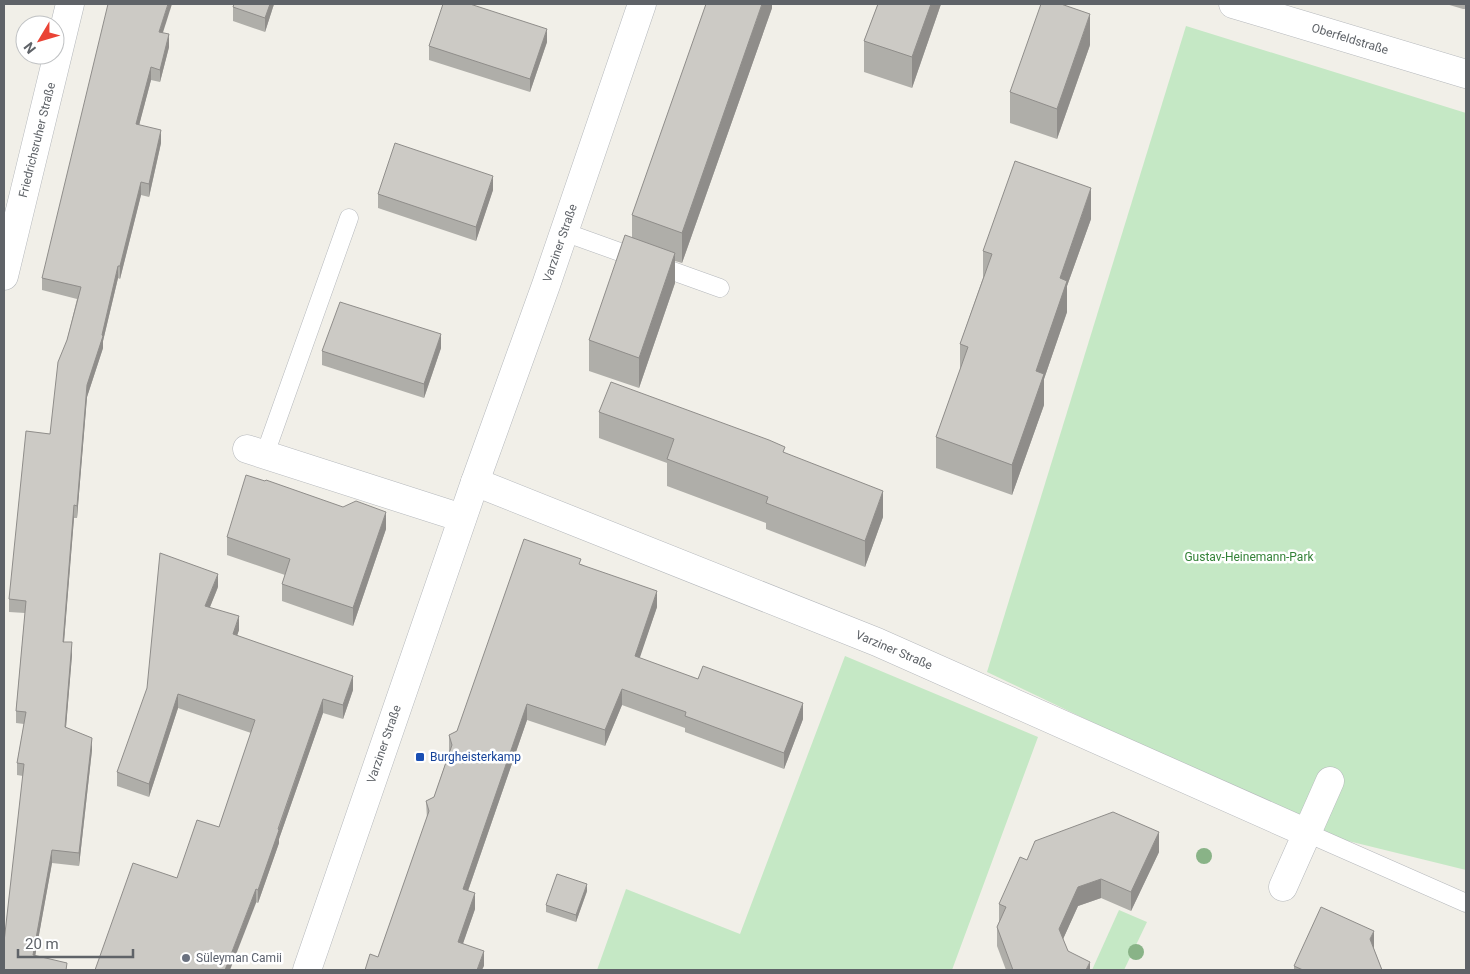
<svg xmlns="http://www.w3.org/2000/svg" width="1470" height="974" viewBox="0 0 1470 974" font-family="Roboto,sans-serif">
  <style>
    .green { fill: #c5e8c5 }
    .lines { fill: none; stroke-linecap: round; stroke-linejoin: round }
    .service-casing { stroke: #b5b8bc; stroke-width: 19 }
    .minor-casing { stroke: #b5b8bc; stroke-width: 29 }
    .tertiary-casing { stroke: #b5b8bc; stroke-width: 29 }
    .service { stroke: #fff; stroke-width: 18 }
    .minor { stroke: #fff; stroke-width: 28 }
    .tertiary { stroke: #fff; stroke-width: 28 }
    .tree { fill: #89b387 }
    .wall { fill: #afaea9 }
    .shaded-wall { fill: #8f8d8a }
    .building { fill: #cccac5; stroke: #8f8d8a }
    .transit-dot { fill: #1a4fb4; stroke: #fff; stroke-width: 2 }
    .worship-dot { fill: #6b7280; stroke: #fff; stroke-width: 2 }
    .labels { text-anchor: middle; stroke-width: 5; stroke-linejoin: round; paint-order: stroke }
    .street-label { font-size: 12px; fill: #5f6368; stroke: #fff }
    .park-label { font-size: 12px; fill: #348238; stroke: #fff }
    .transit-label { font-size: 12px; fill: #164399; stroke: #fff; text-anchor: start }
    .worship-label { font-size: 12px; fill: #5b616d; stroke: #fff; text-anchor: start }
  </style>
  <rect width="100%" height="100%" fill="#f1efe8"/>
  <!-- green -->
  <g class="green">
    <polygon points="1186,26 1466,113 1466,870 1332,837 987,672"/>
    <polygon points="845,656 1038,737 952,970 597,970 626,889 740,934"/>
    <polygon points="1119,910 1147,922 1124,970 1092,970"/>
  </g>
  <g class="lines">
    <defs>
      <g id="service">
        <polyline points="564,232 720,288"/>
        <polyline points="265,454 349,218"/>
        <polyline points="1307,833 1466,903"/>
      </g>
      <g id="minor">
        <polyline points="1233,4 1466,74"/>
        <polyline points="4,276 70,4"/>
        <polyline points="247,449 462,518"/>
        <polyline points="475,482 877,642 1307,833 1283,887"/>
        <polyline points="1307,833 1330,781"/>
      </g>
      <polyline id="tertiary" points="307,970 475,482 546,285 642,4"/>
    </defs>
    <!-- service casing -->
    <use href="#service" class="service-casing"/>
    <!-- minor casing -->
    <use href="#minor" class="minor-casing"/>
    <!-- tertiary casing -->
    <use href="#tertiary" class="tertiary-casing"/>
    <!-- service -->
    <use href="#service" class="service"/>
    <!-- minor -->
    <use href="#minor" class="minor"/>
    <!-- tertiary -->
    <use href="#tertiary" class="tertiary"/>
  </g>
  <!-- trees -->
  <g class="tree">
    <circle cx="1204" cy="856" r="8"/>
    <circle cx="1136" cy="952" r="8"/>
  </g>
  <!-- wall -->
  <g class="wall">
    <polygon points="274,4 265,32 233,21 233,7"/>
    <polygon points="772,4 772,8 682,263 675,261 675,283 639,388 589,371 589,340 632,237 632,215"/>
    <polygon points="878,4 941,4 912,88 864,72 864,41"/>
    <polygon points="1446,4 1466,4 1466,9 1463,9"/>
    <polygon points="163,33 169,47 160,82 151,80 139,125 161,143 149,197 141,195 120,279 118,278 103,341 103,348 87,397 77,518 74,518 64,642 72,655 66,727 92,750 79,866 52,863 35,956 67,970 4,970 23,776 17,775 17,763 24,724 16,723 16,711 25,613 9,612 9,599 50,434 67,340 77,299 42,290 42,278"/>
    <polygon points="547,42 530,92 429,60 429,46"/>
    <polygon points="1090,45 1057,139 1010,123 1010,92"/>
    <polygon points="493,190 476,241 378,208 378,194"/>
    <polygon points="1091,219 1067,286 1067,312 1044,379 1044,405 1012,495 936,468 936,437 960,370 960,344 983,278 983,251"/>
    <polygon points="441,348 424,398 322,365 322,351"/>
    <polygon points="599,412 785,453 883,517 865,567 766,529 766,523 667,486 667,463 599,438"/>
    <polygon points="386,529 353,626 282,601 282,584 285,575 227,555 227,537"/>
    <polygon points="581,564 657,607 639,658 803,719 784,769 685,732 685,728 622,705 605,746 527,720 468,891 475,909 463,943 484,966 378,957 427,819 426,801 434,797 449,753 449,735 457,731"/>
    <polygon points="218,587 210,607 239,630 237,635 353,690 343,719 323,713 279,839 279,843 258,903 177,878 219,827 251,733 178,708 149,797 117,786 117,772"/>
    <polygon points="1159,852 1131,911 1101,898 1078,906 1063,939 1068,951 1090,970 1006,970 997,946 997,927 999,922 999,904 1027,860"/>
    <polygon points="587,891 576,922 546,912 546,905"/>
    <polygon points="1374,949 1382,970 1294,970 1294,966"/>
  </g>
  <!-- shaded-wall -->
  <g class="shaded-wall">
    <polygon points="168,4 172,4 159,45 159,32"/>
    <polygon points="270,4 274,4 265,32 265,18"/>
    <polygon points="762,4 772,4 772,8 682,263 682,233"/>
    <polygon points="931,4 941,4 912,88 912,57"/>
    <polygon points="1090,14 1090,45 1057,139 1057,109"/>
    <polygon points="547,29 547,42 530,92 530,79"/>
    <polygon points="169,34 169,47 160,82 160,70"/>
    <polygon points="151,67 151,80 136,137 136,124"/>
    <polygon points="161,130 161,143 149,197 149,184"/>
    <polygon points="493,176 493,190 476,241 476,227"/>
    <polygon points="141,182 141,195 120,279 120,266"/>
    <polygon points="1091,188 1091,219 1067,286 1067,312 1044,379 1044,405 1012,495 1012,465 1060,278"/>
    <polygon points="675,253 675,283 639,388 639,358"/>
    <polygon points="118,266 118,278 103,341 103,348 87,397 77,518 77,506 87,385 102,335"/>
    <polygon points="441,334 441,348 424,398 424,384"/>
    <polygon points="883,491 883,517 865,567 865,541"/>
    <polygon points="74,505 74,518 63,654 63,642"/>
    <polygon points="386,512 386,529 353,626 353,608"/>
    <polygon points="218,574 218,587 205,619 205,606"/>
    <polygon points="657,591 657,607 635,672 635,656"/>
    <polygon points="239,616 239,630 233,648 233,634"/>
    <polygon points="72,642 72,655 65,739 65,727"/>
    <polygon points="353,676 353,690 343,719 343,705"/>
    <polygon points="622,689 622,705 605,746 605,730"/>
    <polygon points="178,694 178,708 149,797 149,784"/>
    <polygon points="323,699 323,713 279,839 279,843 258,903 258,890"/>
    <polygon points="803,703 803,719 784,769 784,753"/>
    <polygon points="527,704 527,720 463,905 463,889"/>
    <polygon points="92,738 92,750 79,866 79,853"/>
    <polygon points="1159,832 1159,852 1131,911 1131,892"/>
    <polygon points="52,850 52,863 33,968 33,955"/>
    <polygon points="1101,879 1101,898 1078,906 1059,948 1059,929 1078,887"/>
    <polygon points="587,884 587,891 576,922 576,915"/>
    <polygon points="256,889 256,903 230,970 225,970"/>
    <polygon points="475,893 475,909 458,958 458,942"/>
    <polygon points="1374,931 1374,950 1370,939"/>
    <polygon points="484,951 484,966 482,970 477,970"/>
    <polygon points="1090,962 1090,970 1086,970"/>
  </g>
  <!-- building -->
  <g class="building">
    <polygon points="108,4 168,4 159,32 169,34 160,70 151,67 136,124 161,130 149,184 141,182 120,266 118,266 102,335 103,336 87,385 77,506 74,505 63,642 72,642 65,727 92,738 79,853 52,850 33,955 67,963 66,970 4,970 4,942 24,764 17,763 26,712 16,711 26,601 9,599 26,431 50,434 58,362 67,340 81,287 42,278"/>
    <polygon points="234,4 270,4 265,18 233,7"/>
    <polygon points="443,4 470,4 547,29 530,79 429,46"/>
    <polygon points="706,4 762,4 682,233 632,215"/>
    <polygon points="878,4 931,4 912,57 864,41"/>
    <polygon points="1041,4 1061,4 1090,14 1057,109 1010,92"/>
    <polygon points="395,143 493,176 476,227 378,194"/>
    <polygon points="1015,161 1091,188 1060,278 1067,281 1036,371 1044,374 1012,465 936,437 968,347 960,344 992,254 983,251"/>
    <polygon points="625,235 675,253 639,358 589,340"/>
    <polygon points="340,302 441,334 424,384 322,351"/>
    <polygon points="611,382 769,440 785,447 783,452 883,491 865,541 766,503 768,497 667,459 674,439 599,412"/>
    <polygon points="246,475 265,481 266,480 343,507 356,501 386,512 353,608 282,584 290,559 227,537"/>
    <polygon points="524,539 581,559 579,564 657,591 635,656 698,679 703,666 803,703 784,753 685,716 686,712 622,689 605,730 527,704 463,889 475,893 458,942 484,951 477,970 365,970 370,954 378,957 429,811 426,801 434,797 452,745 449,735 457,731"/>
    <polygon points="160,553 218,574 205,606 239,616 233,634 353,676 343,705 323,699 278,829 279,830 258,890 256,889 225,970 95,970 133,863 177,878 197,820 219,827 255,720 178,694 149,784 117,772 147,688"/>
    <polygon points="1113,812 1159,832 1131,892 1101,879 1078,887 1059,929 1068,951 1090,962 1086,970 1013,970 997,927 1006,907 999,904 1020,857 1027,860 1035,841"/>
    <polygon points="557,874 587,884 576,915 546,905"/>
    <polygon points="1321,907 1374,931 1370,939 1382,970 1303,970 1294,966"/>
  </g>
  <!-- markers -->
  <rect class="transit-dot" x="415" y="752" width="10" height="10" rx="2.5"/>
  <circle class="worship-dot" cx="186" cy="958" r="5"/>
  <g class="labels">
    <!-- street labels -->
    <g class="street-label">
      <text transform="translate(1350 39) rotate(17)" y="4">Oberfeldstraße</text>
      <text transform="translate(37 140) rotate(-76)" y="4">Friedrichsruher Straße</text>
      <text transform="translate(560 243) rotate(-71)" y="4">Varziner Straße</text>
      <text transform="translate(894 650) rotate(23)" y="4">Varziner Straße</text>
      <text transform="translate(384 744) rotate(-71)" y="4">Varziner Straße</text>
    </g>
    <!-- park labels -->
    <g class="park-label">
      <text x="1249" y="561">Gustav-Heinemann-Park</text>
    </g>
    <!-- transit labels -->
    <g class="transit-label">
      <text x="430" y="761">Burgheisterkamp</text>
    </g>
    <!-- worship labels -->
    <g class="worship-label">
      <text x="196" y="962">Süleyman Camii</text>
    </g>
  </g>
  <!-- border -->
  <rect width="1470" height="974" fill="none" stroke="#5f6368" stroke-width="10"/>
  <!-- north arrow -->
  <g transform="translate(40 40) rotate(232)"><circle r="24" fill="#ffffff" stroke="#bfc1c3"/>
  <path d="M0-4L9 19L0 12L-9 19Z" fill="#ea4335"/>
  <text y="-8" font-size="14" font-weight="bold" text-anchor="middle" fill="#5f6368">N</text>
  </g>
  <!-- scale -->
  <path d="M18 949v8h115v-8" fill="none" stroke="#5f6368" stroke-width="2.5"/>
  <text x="25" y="949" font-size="15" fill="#5f6368" stroke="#ffffff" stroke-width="4" paint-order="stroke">20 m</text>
</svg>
